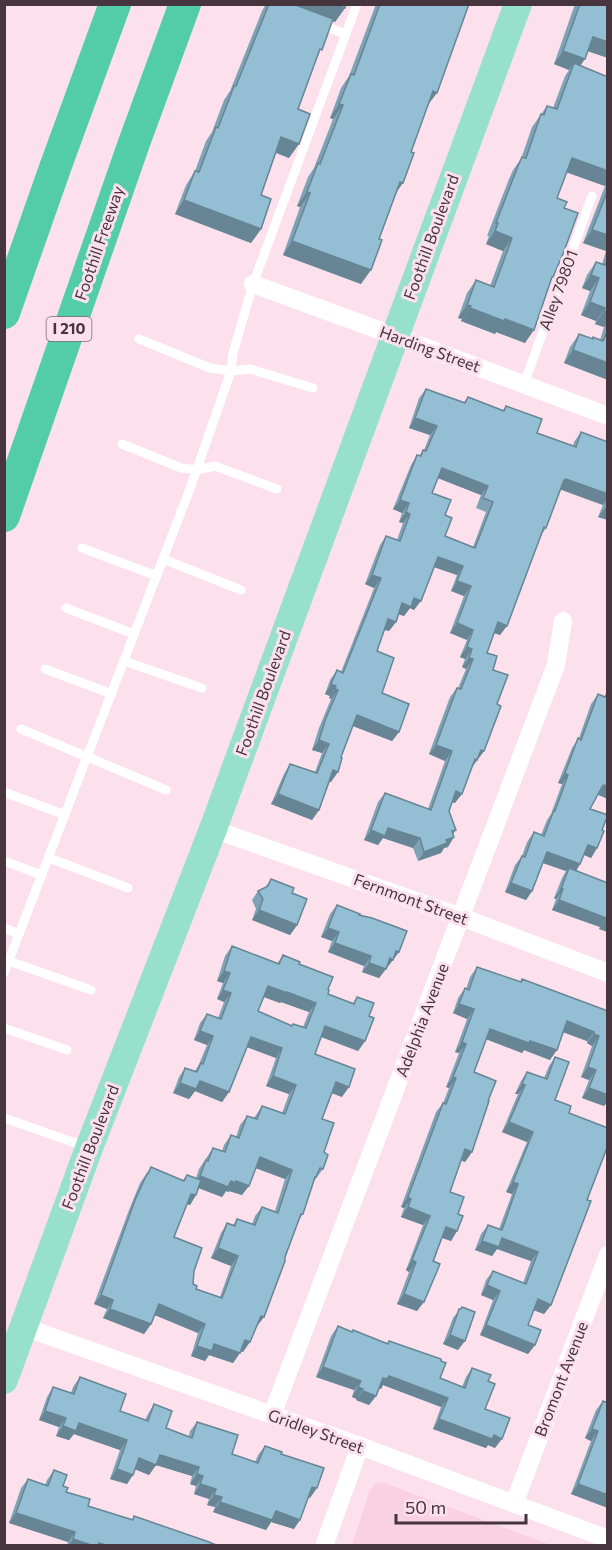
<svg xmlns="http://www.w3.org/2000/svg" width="612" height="1550" viewBox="0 0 612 1550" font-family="Commissioner,sans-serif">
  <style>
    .built { fill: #fad0e3 }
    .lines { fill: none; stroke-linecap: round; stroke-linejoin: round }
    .lane { stroke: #fff; stroke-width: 9 }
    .street { stroke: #fff; stroke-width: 18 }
    .primary { stroke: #97e1ca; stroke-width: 28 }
    .highway { stroke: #52cda7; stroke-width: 32 }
    .wall { fill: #7ea3b6; fill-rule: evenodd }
    .shaded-wall { fill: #678594 }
    .building { fill: #93bed4; stroke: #678594; stroke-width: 1.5; fill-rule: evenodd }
    .labels { text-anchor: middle; stroke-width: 6; stroke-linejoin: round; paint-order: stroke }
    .shield { fill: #fce1ed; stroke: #7d6971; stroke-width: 1.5 }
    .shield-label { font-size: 15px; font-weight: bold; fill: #46353c }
    .street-label { font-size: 16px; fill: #46353c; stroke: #fce1ed }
  </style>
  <rect width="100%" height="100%" fill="#fce1ed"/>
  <!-- built -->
  <polygon class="built" points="381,1482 384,1483 551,1545 352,1545 370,1490 375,1484"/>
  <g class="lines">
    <!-- lane -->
    <g class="lane">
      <polyline points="319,24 345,34"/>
      <polyline points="139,339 210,368 231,371 233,353 253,284 357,4"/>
      <polyline points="524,384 592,196"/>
      <polyline points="122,444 181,468 197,470 215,466 277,489"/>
      <polyline points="82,548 157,576"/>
      <polyline points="163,559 241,590"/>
      <polyline points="66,608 134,634"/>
      <polyline points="124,661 202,688"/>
      <polyline points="45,669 112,694"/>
      <polyline points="21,729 166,790"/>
      <polyline points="4,792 65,815"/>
      <polyline points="49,858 128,888"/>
      <polyline points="4,861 42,875"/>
      <polyline points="4,928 19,934"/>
      <polyline points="9,961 91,990"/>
      <polyline points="4,973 191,486 231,371 250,369 313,388"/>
      <polyline points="4,1028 67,1050"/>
      <polyline points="4,1118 87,1147"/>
    </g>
    <!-- street -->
    <g class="street">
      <polyline points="253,284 395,336 608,416"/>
      <polyline points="213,829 461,917 608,973"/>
      <polyline points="24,1327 360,1446 608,1539"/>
      <polyline points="272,1415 556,665 563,621"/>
      <polyline points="514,1504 608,1255"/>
      <polyline points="324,1546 360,1446"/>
    </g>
    <!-- primary -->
    <polyline class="primary" points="4,1380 89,1148 213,829 518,4"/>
    <!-- highway -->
    <g class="highway">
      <polyline points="4,313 55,168 115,4"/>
      <polyline points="4,516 134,143 185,4"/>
    </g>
  </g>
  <!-- wall -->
  <g class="wall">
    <polygon points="266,4 346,4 345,8 335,22 332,21 317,57 298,109 289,158 276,153 261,195 261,229 251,243 175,214 186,185 195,171 206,141 212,132 224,100 230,91 262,11"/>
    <polygon points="376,4 469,4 428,105 361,284 283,255 300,207 297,206 308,177 314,168 333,119 330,118 341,88 349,76"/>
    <polygon points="575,4 608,4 608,58 588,51 580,66 608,77 608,380 564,363 570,347 579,334 592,339 593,337 600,340 604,327 595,324 596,321 581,315 590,291 582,288 587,275 596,262 602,264 606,251 583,243 605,186 566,172 557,198 564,208 550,281 525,343 496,332 495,334 461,321 462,319 458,318 467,293 476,280 490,286 503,251 486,244 489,236 487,236 509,179 513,170 521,159 532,127 547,106 553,108 565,76 569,70 554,64"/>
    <path d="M426 389 464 402 468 397 503 410 506 406 537 433 573 446 574 442 581 432 608 442V520L598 517 603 505 560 489 546 528 542 534 500 635 494 633 487 653 493 670 497 704 484 751 471 768 455 803 452 802 449 811 453 834 448 847 444 848 441 853 418 861 413 848 383 838 378 845 364 840 378 802 385 793 428 809 445 761 429 754 450 697 457 688H458L466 669 462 667 465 659 460 657 467 640 450 633 464 596 451 591 457 575 434 567 414 610 410 608 404 616 398 614 396 622 389 631 385 630 377 651 382 693 399 732 392 741 353 726 331 782 330 781 319 810 312 820 271 804 284 774 290 764 315 772 322 753 312 750 319 728 331 699 329 698 330 696 325 694 330 680 337 670 341 672 374 588 365 584 380 545 386 536 397 540 403 523 399 522 402 513 393 509 411 465 417 455 419 456 424 450 430 435 409 428 419 398ZM438 478 481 495 476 508 486 512 473 547 445 536V515L432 493Z"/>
    <polygon points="607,693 608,693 608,799 598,795 590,809 602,830 597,848 591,858 584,855 580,864 576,871 608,883 608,932 599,929 600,927 552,910 556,899 554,898 562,878 566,871 543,863 532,891 526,900 505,892 515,865 522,856 527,842 534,832 541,835 547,820 551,814 562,784 558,783 572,748 579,738 591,704 598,694 604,697"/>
    <polygon points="271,879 292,893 297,925 290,935 252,920 256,909 252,900 258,891 265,888"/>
    <polygon points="337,905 359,915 399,952 379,978 362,972 364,966 328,952 332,941 321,937 330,914"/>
    <path d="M232 946 277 964 283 955 299 964 328 989V994L353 1003 357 997 369 1016 365 1041 358 1051 321 1037 315 1054 342 1097 332 1093 322 1119 324 1152 323 1169 314 1181 303 1214 298 1221 285 1257 264 1317 257 1326 243 1352 241 1351 233 1363 209 1355 205 1361 191 1356 198 1333 155 1315 151 1324 144 1334 103 1318 107 1309 94 1304 129 1210 140 1183 151 1167 183 1180 187 1175 196 1178 199 1169 213 1148 222 1151 224 1145 231 1135 236 1137 240 1125 247 1116 254 1118 262 1106 282 1113 289 1094 266 1086 276 1058 247 1047 229 1092 222 1102 195 1091 189 1099 173 1093 179 1077 185 1068 195 1071 199 1064 207 1045 194 1040 200 1023 207 1014 218 1018 224 1002 217 999 223 983 217 981 225 956ZM264 997 280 1003 281 1002 309 1012 303 1027 293 1024 292 1026 258 1011ZM256 1168 285 1179 275 1211 262 1207 255 1216 252 1224 237 1219 233 1225 227 1223 221 1233 211 1258 231 1266 220 1297 196 1289 193 1284 194 1271 174 1237 187 1204 190 1205 196 1195 199 1188 222 1197 226 1191 229 1192V1191L242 1195Z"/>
    <polygon points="477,967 520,982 522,979 608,1011 604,1106 582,1098 589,1080 581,1077 592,1046 587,1043 587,1041 563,1032 550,1060 524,1050 522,1053 486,1039 474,1072 488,1101 472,1152 465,1162 461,1160 450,1192 458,1214 457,1231 451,1241 442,1238 417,1311 397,1304 409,1272 406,1270 423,1225 401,1217 404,1208 401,1207 436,1112 443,1103 449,1088 446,1087 459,1053 455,1052 467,1019 453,1013 458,998 465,988 466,989 470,977"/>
    <polygon points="555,1057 555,1100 569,1113 587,1200 551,1305 544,1314 533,1310 528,1325 535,1345 528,1354 480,1335 493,1300 481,1295 486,1280 493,1271 523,1283 531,1261 497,1249 492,1256 475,1250 481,1234 488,1225 499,1229 512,1194 506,1192 527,1142 502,1132 518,1094 515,1094 521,1081 527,1072 544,1078 549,1066"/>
    <polygon points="462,1307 458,1350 443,1344 453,1318"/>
    <polygon points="338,1326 387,1344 389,1341 440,1378 462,1387 466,1377 472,1368 488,1381 485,1409 495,1448 488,1445 486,1448 433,1429 441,1407 383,1385 381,1389 379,1388 376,1396 369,1405 356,1400 357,1399 352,1397 354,1390 316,1377 331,1336"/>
    <polygon points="80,1377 120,1411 145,1420 148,1414 154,1404 166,1428 189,1436 190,1431 197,1422 232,1454 255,1462 258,1455 265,1446 281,1454 310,1498 308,1497 294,1529 271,1522 266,1530 213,1512 215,1507 207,1505 209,1499 194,1494 196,1486 190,1484 192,1476 156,1465 149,1475 135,1469 127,1484 110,1479 120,1450 74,1434 69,1440 56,1436 59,1427 39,1420 47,1397 53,1387 71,1393 73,1387"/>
    <polygon points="608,1398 608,1508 571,1494 591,1441 585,1438 596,1410 603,1401 606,1402"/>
    <polygon points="54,1470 66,1492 88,1506 132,1520 134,1516 216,1545 67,1545 68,1542 9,1523 21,1488 28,1479 45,1485 47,1480"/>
  </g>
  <!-- shaded-wall -->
  <g class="shaded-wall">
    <polygon points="285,4 334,4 345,8 335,22"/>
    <polygon points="593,37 608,42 608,58 584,50"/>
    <polygon points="563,51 585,59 576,72 574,63 569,70 554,64"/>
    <polygon points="433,91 437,93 427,106"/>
    <polygon points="339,104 343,105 333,119 330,118"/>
    <polygon points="281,137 299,144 289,158 272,151"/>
    <polygon points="572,158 608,171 608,182 605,186 563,171"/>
    <polygon points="400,182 403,183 393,197"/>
    <polygon points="307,192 310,193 300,207 297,206"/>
    <polygon points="184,200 261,229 251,243 175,214"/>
    <polygon points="592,230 608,235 608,249 606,251 583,243"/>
    <polygon points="495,231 512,238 503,251 486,244"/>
    <polygon points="292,241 371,270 361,284 283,255"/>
    <polygon points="591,275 599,278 590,291 582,288"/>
    <polygon points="590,302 605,308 596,321 581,315"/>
    <polygon points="467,305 471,306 462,319 458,318"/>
    <polygon points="470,308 505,319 534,330 525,343 496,332 495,334 461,321"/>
    <polygon points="604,311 608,312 608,323 604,327 595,324"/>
    <polygon points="573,350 608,363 608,380 564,363"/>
    <polygon points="415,418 437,426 430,435 409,428"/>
    <polygon points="442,468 488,486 481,495 435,477"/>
    <polygon points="566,479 608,494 608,498 603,505 559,489 564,480"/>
    <polygon points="400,500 409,503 402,513 393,509"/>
    <polygon points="605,508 608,508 608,520 598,517"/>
    <polygon points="406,512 410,514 403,523 399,522"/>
    <polygon points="438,557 463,566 457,575 431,566"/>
    <polygon points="372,575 381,578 374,588 365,584"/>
    <polygon points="457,581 471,586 464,596 451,591"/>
    <polygon points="414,598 421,601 414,610 410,608 404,616 395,613 402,603"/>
    <polygon points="388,619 396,622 389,631 382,629"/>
    <polygon points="498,622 507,626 500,635 491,632"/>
    <polygon points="457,623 473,630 467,640 450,633"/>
    <polygon points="467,647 472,649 465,659 460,657"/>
    <polygon points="469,658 473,659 466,669 462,667"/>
    <polygon points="331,684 336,686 330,696 325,694"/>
    <polygon points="335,689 338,690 331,699 329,698"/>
    <polygon points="357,715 399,732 392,741 350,725"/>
    <polygon points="319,740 329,744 322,753 312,750"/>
    <polygon points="436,745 452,751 445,761 429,754"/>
    <polygon points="481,750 484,751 470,770 468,769"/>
    <polygon points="333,770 338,772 331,782 327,780"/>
    <polygon points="565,773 568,775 562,784 558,783"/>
    <polygon points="603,785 608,786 608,799 597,794"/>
    <polygon points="456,791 462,794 455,803 449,801"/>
    <polygon points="278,794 319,810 312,820 271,804"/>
    <polygon points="388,828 420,838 413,848 383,838 378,845 364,840 371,830"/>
    <polygon points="456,830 449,839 454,837 448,847 444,848 441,853 418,861 424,852 452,831"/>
    <polygon points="588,845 597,848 591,858 582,854"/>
    <polygon points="547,852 580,864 574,874 569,868 566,871 540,862"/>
    <polygon points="511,883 532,891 526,900 505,892"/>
    <polygon points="561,889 563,889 556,899 554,898"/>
    <polygon points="559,900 606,918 600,927 552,910"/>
    <polygon points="259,910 297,925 290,935 252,920"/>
    <polygon points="606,919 608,920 608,932 599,929"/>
    <polygon points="328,928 339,932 332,941 321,937"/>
    <polygon points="335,943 371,956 364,966 328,952"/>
    <polygon points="396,951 399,952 379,978 362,972 369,963"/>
    <polygon points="224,971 230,973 223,983 217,981"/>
    <polygon points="268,986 287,992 316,1003 309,1012 281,1002 280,1003 261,996"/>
    <polygon points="223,990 231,993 224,1002 217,999"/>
    <polygon points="459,1004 474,1009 467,1019 453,1013"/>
    <polygon points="567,1021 594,1032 587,1041 560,1031"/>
    <polygon points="325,1026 365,1041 358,1051 319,1036"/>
    <polygon points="490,1029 530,1041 557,1050 550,1060 524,1050 522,1053 483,1038"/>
    <polygon points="200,1031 213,1036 207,1045 194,1040"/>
    <polygon points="594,1034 599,1036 592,1046 587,1043"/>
    <polygon points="251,1037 282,1048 276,1058 244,1046"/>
    <polygon points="462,1042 466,1044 459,1053 455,1052"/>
    <polygon points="588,1067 596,1070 589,1080 581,1077"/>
    <polygon points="273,1076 296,1085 289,1094 266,1086"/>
    <polygon points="453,1077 456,1078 449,1088 446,1087"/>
    <polygon points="200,1081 229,1092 222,1102 195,1091 189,1099 173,1093 180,1083"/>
    <polygon points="336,1082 349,1087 342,1097 329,1092"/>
    <polygon points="522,1084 525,1085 518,1094 515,1094"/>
    <polygon points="589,1088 608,1095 608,1102 604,1106 582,1098"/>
    <polygon points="509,1122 533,1132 527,1142 502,1132"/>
    <polygon points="465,1149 472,1152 465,1162 458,1159"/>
    <polygon points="260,1157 292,1170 285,1179 253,1167"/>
    <polygon points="200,1176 236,1181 249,1186 242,1195 229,1191 229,1192 226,1191 222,1197 193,1186"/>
    <polygon points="513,1182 518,1184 512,1194 506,1192"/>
    <polygon points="191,1194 196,1195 190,1205 184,1203"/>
    <polygon points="408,1197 411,1199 404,1208 401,1207"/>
    <polygon points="408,1207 430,1216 423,1225 401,1217"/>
    <polygon points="446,1227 457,1231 451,1241 440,1237"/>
    <polygon points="502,1238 538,1252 531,1261 497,1249 492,1256 475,1250 482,1241"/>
    <polygon points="218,1248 238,1256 231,1266 211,1258"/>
    <polygon points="412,1260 416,1262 409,1272 406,1270"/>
    <polygon points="487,1285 500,1291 493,1300 481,1295"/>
    <polygon points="404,1294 424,1302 417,1311 397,1304"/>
    <polygon points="101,1295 113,1300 107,1309 94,1304"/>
    <polygon points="538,1299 551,1305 544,1314 531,1309"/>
    <polygon points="159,1304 205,1324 198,1333 152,1314"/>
    <polygon points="110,1309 151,1324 144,1334 103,1318"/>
    <polygon points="261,1316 264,1317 257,1326 254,1325"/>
    <polygon points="486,1325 535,1345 528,1354 480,1335"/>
    <polygon points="450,1335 465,1341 458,1350 443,1344"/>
    <polygon points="245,1340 250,1342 243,1352 238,1350"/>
    <polygon points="214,1344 240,1353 233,1363 209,1355 205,1361 191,1356 197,1346"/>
    <polygon points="323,1367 361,1381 354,1390 316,1377"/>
    <polygon points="389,1376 448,1398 441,1407 383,1385 381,1389 376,1387 383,1378"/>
    <polygon points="358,1387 363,1389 357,1399 352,1397"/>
    <polygon points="363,1391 376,1396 369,1405 356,1400"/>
    <polygon points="45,1411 66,1418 59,1427 39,1420"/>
    <polygon points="439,1419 494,1435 502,1439 495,1448 488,1445 486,1448 433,1429"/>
    <polygon points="79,1423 127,1440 120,1450 74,1434 69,1440 56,1436 63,1426"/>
    <polygon points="592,1429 598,1431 591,1441 585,1438"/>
    <polygon points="160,1455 199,1467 192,1476 156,1465 149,1475 132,1468 139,1458"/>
    <polygon points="117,1469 133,1475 127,1484 110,1479"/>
    <polygon points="197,1474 203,1476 196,1486 190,1484"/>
    <polygon points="200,1484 216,1489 209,1499 194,1494"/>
    <polygon points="578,1484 608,1495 608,1508 571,1494"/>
    <polygon points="312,1487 317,1488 310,1498 305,1496"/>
    <polygon points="214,1495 222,1497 215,1507 207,1505"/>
    <polygon points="220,1502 276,1511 300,1520 294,1529 271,1522 266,1530 213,1512"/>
    <polygon points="16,1513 75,1532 68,1542 9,1523"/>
    <polygon points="73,1539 91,1545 69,1545"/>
  </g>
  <!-- building -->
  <g class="building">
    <polygon points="269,4 293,4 333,19 322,50 320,49 298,109 310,114 299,144 281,137 261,195 271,199 261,229 184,200 195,171 199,172 216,127 218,128 234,86 236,86"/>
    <polygon points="334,4 346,4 345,8"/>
    <polygon points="380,4 469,4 437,93 433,91 411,152 414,153 403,183 400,182 379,239 382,240 371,270 292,241 310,193 307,192 318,163 320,164 343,105 339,104 351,74 354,75"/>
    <polygon points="580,4 608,4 608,42 593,37 585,59 563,51"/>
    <polygon points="574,63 608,77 608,171 572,158 557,198 567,202 564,208 578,213 563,254 553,277 552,277 534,330 505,319 504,321 470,308 471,306 467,305 476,280 494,287 512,238 495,231 498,223 496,223 518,166 522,157 526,158 541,114 544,115 547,106 557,109"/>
    <polygon points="608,190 608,235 592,230"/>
    <polygon points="608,260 608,312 604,311 605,308 590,302 599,278 591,275 596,262 605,265"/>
    <polygon points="608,330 608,363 573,350 579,334 593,339 593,337 603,341"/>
    <path d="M426 389 465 403 468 397 504 411 506 406 542 419 537 433 576 447 581 432 608 442V494L566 479 564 480 546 528 544 527 507 626 498 622 487 653 497 656 493 670 508 675 497 704 501 706 484 751 481 750 477 760 475 759 462 794 456 791 449 811 456 830 452 831 454 837 446 840 447 843 424 852 420 838 388 828 385 836 371 830 385 793 431 810 452 751 436 745 457 688 461 689 473 659 469 658 472 649 467 647 473 630 457 623 471 586 457 581 463 566 438 557 421 601 414 598 411 607 402 603 396 622 388 619 377 651 394 658 382 693 409 704 399 732 357 715 341 757 342 758 338 772 333 770 319 810 278 794 290 764 317 773 329 744 319 740 326 718 338 690 335 689 336 686 331 684 337 670 343 673 381 578 372 575 386 536 400 541 410 514 406 512 409 503 400 500 417 455 421 456 423 450 426 451 437 426 415 418ZM442 468 488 486 483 498 493 502 475 548 445 536 452 518 445 515 451 500 432 493Z"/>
    <polygon points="607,693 608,693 608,786 603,785 590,809 608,815 602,830 604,831 597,848 588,845 580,864 547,852 532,891 511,883 522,856 525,857 534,832 544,836 554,810 555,811 568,775 565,773 578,738 581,740 598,694 605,697"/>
    <polygon points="569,868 608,883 608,920 606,919 606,918 559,900 563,889 561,889"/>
    <polygon points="271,879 294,888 292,893 307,899 297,925 259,910 263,899 258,891 268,886"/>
    <polygon points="337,905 360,914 359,915 372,918 407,931 399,952 396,951 393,960 390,958 386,969 369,963 371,956 335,943 339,932 328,928"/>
    <path d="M232 946 279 964 283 955 300 962 299 964 333 977 328 989 329 990 328 994 354 1004 357 997 374 1003 369 1016 374 1018 365 1041 325 1026 315 1054 355 1069 349 1087 336 1082 322 1119 334 1123 324 1152 328 1155 323 1169 320 1168 316 1177H315L303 1214H301L285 1257V1261L264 1317 261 1316 250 1342 245 1340 240 1353 214 1344 212 1351 197 1346 205 1324 159 1304 151 1324 110 1309 113 1300 101 1295 135 1200 147 1174H148L151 1167 184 1181 187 1175 201 1180 196 1195 191 1194 174 1237 202 1248 194 1271 193 1284 197 1286 196 1289 222 1298 238 1256 218 1248 227 1223 235 1226 237 1219 255 1225 262 1207 278 1213 292 1170 260 1157 249 1186 236 1181 235 1183 231 1181 228 1187 200 1176 206 1160 208 1161 213 1148 225 1152 231 1135 239 1138 247 1116 257 1119 262 1106 285 1114 296 1085 273 1076 282 1048 251 1037 229 1092 200 1081 196 1089 180 1083 185 1068 197 1072 201 1063 203 1064 213 1036 200 1031 207 1014 221 1019 231 993 223 990 230 973 224 971ZM268 986 287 993V992L316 1003 306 1028 293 1024 292 1026 258 1011Z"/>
    <polygon points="477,967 521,982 522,979 608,1011 608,1095 589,1088 596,1070 588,1067 599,1036 594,1034 594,1032 567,1021 557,1050 530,1041 529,1043 490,1029 474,1072 496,1081 488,1101 489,1101 472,1152 465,1149 450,1192 464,1197 458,1214 463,1216 457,1231 446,1227 433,1261 440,1264 424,1302 404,1294 416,1262 412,1260 430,1216 408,1207 411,1199 408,1197 443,1103 446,1104 456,1078 453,1077 466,1044 462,1042 474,1009 459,1004 465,988 469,990"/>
    <polygon points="555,1057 569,1062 555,1100 571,1106 569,1113 608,1128 608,1145 587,1200 591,1201 551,1305 538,1299 528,1325 541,1330 535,1345 486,1325 500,1291 487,1285 493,1271 526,1284 538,1252 502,1238 499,1247 482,1241 488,1225 502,1230 518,1184 513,1182 533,1132 509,1122 525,1085 522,1084 527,1072 547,1079"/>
    <polygon points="462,1307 475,1312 465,1341 450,1335 459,1309 461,1309"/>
    <polygon points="338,1326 352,1332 353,1330 388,1344 389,1341 441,1359 441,1361 446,1363 440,1378 465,1388 472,1368 491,1375 488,1381 495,1384 485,1409 510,1418 502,1439 494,1435 492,1439 439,1419 448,1398 389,1376 387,1379 383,1378 376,1396 363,1391 363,1389 358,1387 361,1381 323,1367"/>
    <polygon points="80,1377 126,1394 120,1411 148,1421 154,1404 172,1411 166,1428 192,1438 197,1422 238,1435 232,1454 258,1463 265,1446 282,1452 281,1454 324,1468 317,1488 312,1487 300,1520 276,1511 272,1520 220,1502 222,1497 214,1495 216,1489 200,1484 203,1476 197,1474 199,1467 160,1455 156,1465 139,1458 133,1475 117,1469 127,1440 79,1423 76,1431 63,1426 66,1418 45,1411 53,1387 74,1394"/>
    <polygon points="603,1401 608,1403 608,1495 578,1484 598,1431 592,1429"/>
    <polygon points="54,1470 67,1475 63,1486 68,1488 66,1492 90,1499 88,1506 133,1520 134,1516 209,1542 216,1545 105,1545 99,1543 98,1545 91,1545 73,1539 75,1532 16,1513 28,1479 48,1486"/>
  </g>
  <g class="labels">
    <!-- shield labels -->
    <rect class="shield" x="46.5" y="317" width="45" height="24" rx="4.5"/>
    <g class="shield-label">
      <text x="69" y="334">I 210</text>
    </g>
    <!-- street labels -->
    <g class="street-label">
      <text transform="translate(431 237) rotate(-70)" y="6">Foothill Boulevard</text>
      <text transform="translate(99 243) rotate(-71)" y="6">Foothill Freeway</text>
      <text transform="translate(558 290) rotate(-70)" y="6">Alley 79801</text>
      <text transform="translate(430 349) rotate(20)" y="6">Harding Street</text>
      <text transform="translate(263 693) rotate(-70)" y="6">Foothill Boulevard</text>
      <text transform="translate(411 899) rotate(20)" y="6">Fernmont Street</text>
      <text transform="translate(422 1020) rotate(-69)" y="6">Adelphia Avenue</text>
      <text transform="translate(90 1147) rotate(-69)" y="6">Foothill Boulevard</text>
      <text transform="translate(561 1379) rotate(-69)" y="6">Bromont Avenue</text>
      <text transform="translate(316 1431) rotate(20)" y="6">Gridley Street</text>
    </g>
  </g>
  <!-- border -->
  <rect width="612" height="1550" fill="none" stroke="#46353c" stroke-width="12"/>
  <!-- scale -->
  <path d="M396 1514v9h130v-9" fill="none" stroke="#46353c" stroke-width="3"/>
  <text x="405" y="1514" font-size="18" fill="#46353c" stroke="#fce1ed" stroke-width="4.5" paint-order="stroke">50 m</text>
</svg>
